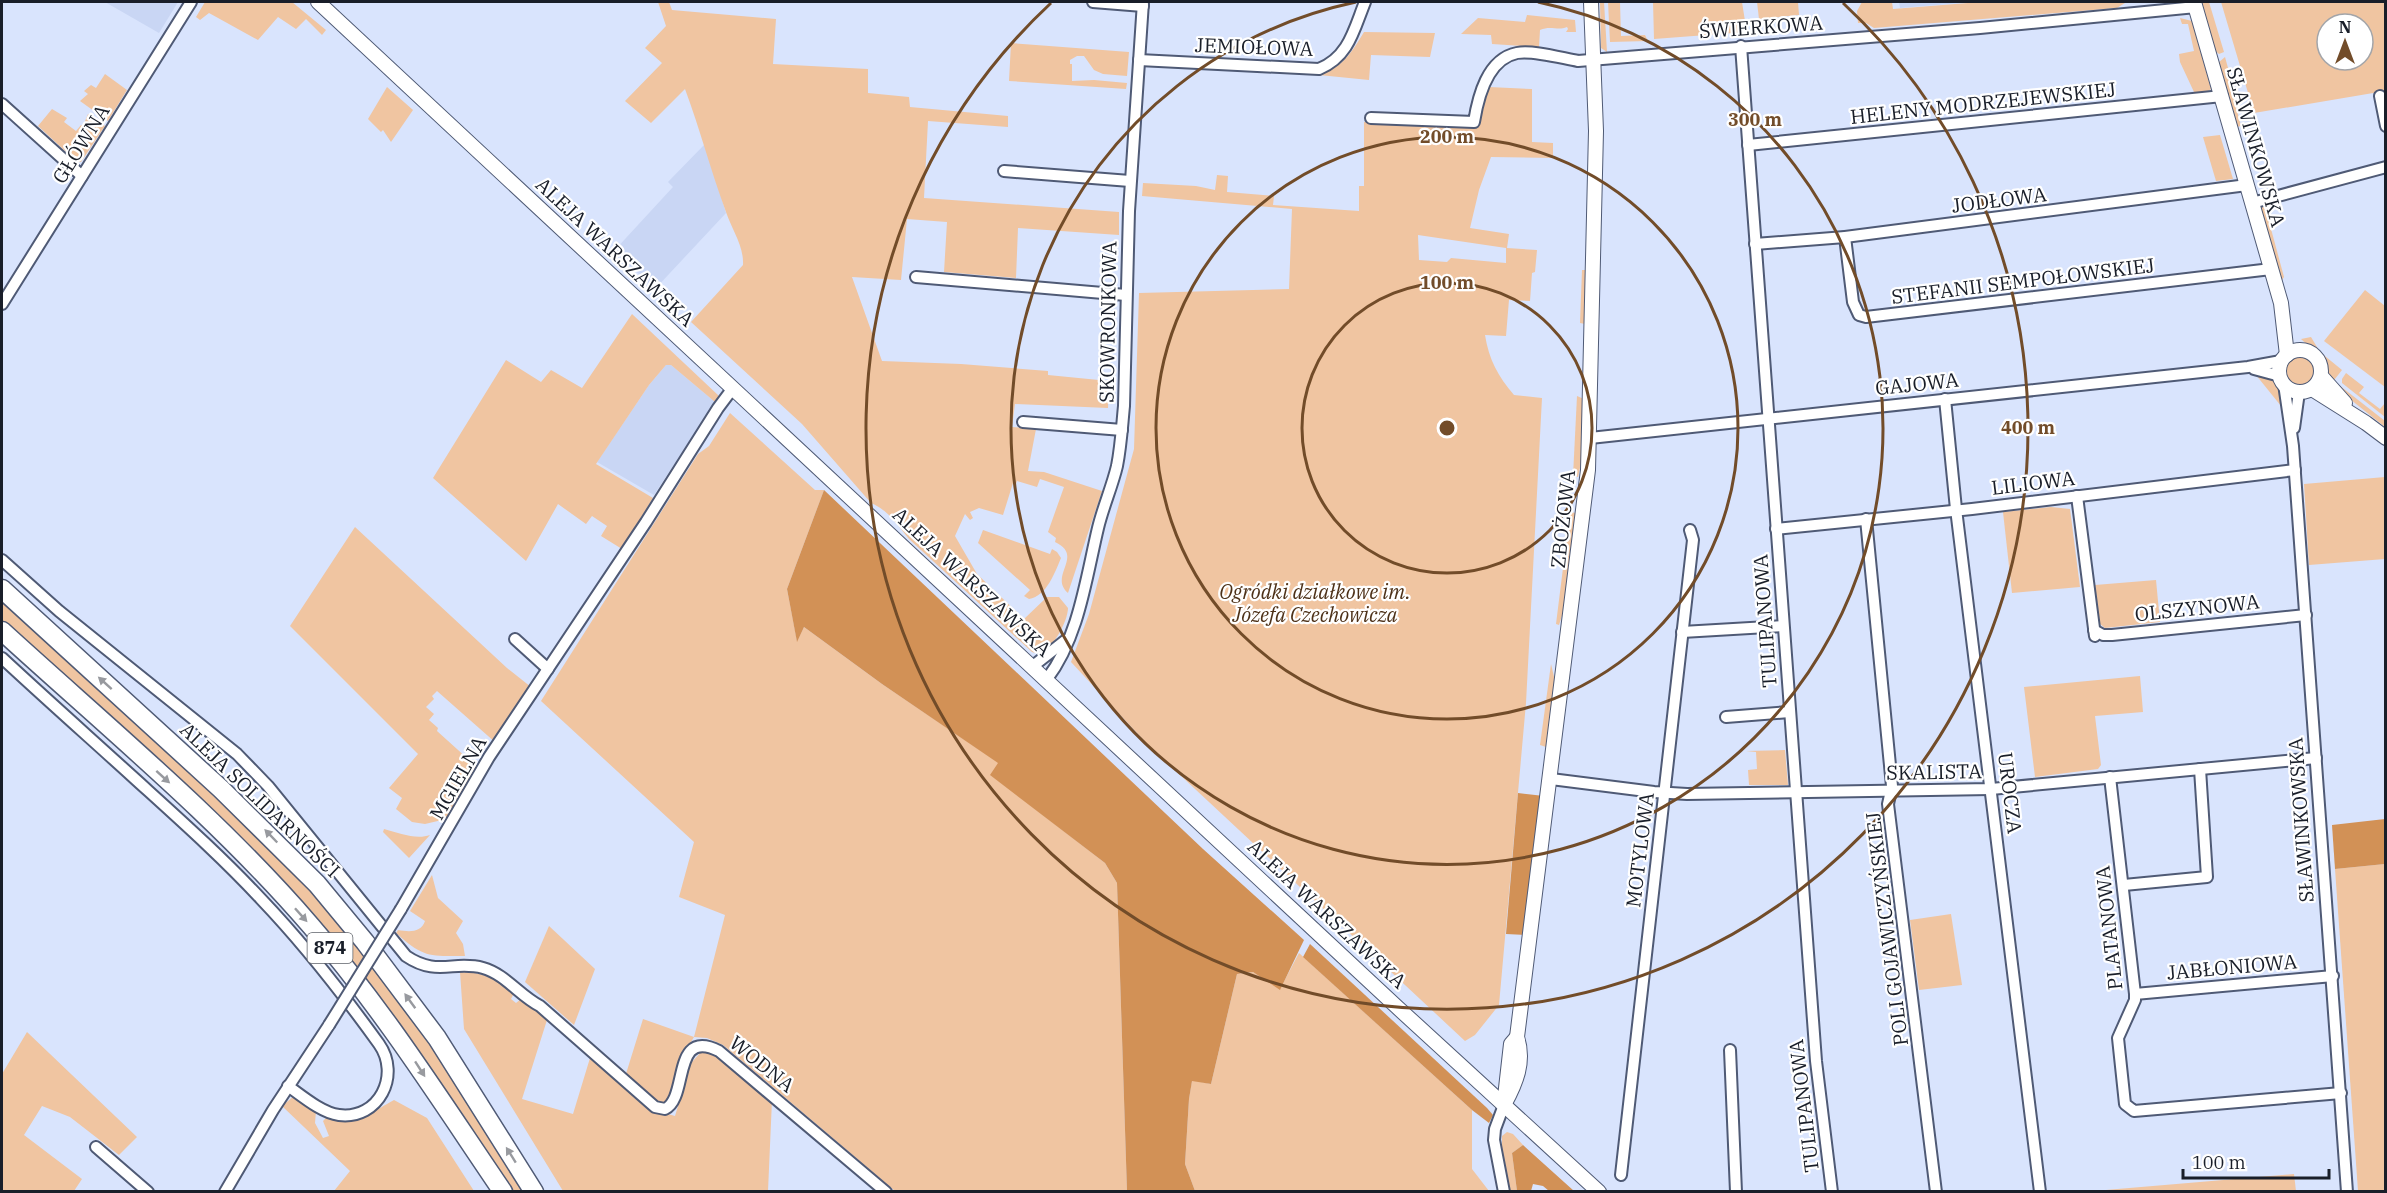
<svg xmlns="http://www.w3.org/2000/svg" width="2387" height="1193" viewBox="0 0 2387 1193" font-family="'IBM Plex Serif',serif">
  <style>
    .built { fill: #c9d6f4 }
    .green { fill: #f0c5a1; fill-rule: evenodd }
    .forest { fill: #d29156 }
    .lines { fill: none; stroke-linecap: round; stroke-linejoin: round }
    .minor-casing { stroke: #4f5a75; stroke-width: 14 }
    .tertiary-casing { stroke: #4f5a75; stroke-width: 16 }
    .primary-casing { stroke: #4f5a75; stroke-width: 21 }
    .minor { stroke: #fff; stroke-width: 10 }
    .tertiary { stroke: #fff; stroke-width: 14 }
    .primary { stroke: #fff; stroke-width: 18 }
    .minor-bridge-casing { stroke: #4f5a75; stroke-width: 14; stroke-linecap: butt }
    .minor-bridge { stroke: #fff; stroke-width: 10 }
    .oneway { fill: #989a9f }
    .ring { fill: none; stroke: #724c29; stroke-width: 3 }
    .labels { text-anchor: middle; stroke-width: 4.5; stroke-linejoin: round; paint-order: stroke }
    .shield { fill: #fff; stroke: #5e6269; stroke-width: 1.5 }
    .shield-label { font-size: 18px; font-weight: bold; fill: #191e29 }
    .street-label { font-size: 20px; fill: #191e29; stroke: #fff }
    .park-label { font-size: 20px; font-style: italic; fill: #4d3118; stroke: #fff }
    .centre { fill: #724c29; stroke: #fff; stroke-width: 3 }
    .ring-label { font-size: 18px; text-anchor: middle; font-weight: bold; fill: #724c29; stroke: #fff; stroke-width: 4.5; stroke-linejoin: round; paint-order: stroke }
  </style>
  <rect width="100%" height="100%" fill="#d9e4fd"/>
  <!-- built -->
  <g class="built">
    <polygon points="105,2 178,2 159,33"/>
    <polygon points="1899,2 1972,2 1900,8"/>
    <polygon points="705,144 726,213 655,289 614,251 673,187 668,182"/>
    <polygon points="666,365 671,365 715,402 654,495 597,462 649,385"/>
  </g>
  <!-- green -->
  <g class="green">
    <polygon points="205,2 292,2 326,30 322,35 306,19 296,29 278,17 258,40 209,13 200,20 196,17"/>
    <path d="M658 2H669L672 10 776 19 773 64 868 69V93L909 97 910 107 1008 116V127L928 121 924 198 1119 212V235L1018 228 1016 278 944 272 947 222 907 219 901 280 852 277 882 361 961 364 1048 371V375L1109 381 1108 408 1015 404 1012 427 1036 429 1028 471 1044 472 1102 491 1068 593C1048 576 1085 556 1055 542L1056 538 1048 532 1064 487 1040 479 1037 487 1017 481 1016 484 1013 483 1003 515 979 508 970 512 973 518 970 520 965 514 955 536 977 574 1024 619 1047 597H1059L1068 608C1068 622 1049 659 1032 652L909 539C897 524 889 511 871 503L802 424 691 322 743 265C744 246 732 230 726 212 711 172 700 129 685 89L651 123 625 101 662 63 645 48 666 26Z"/>
    <polygon points="1600,2 1604,2 1607,52 1601,48"/>
    <polygon points="1608,2 1620,2 1621,36 1645,35 1648,41 1610,42"/>
    <polygon points="1653,2 1742,2 1745,21 1740,22 1740,27 1745,27 1746,32 1654,39"/>
    <polygon points="1757,2 1798,2 1799,15 1759,19"/>
    <polygon points="1862,2 1892,2 1893,9 1980,2 2140,2 2125,3 2117,8 1874,28 1866,23 1858,23 1857,11"/>
    <polygon points="2200,2 2209,2 2224,52 2219,54 2213,49"/>
    <path d="M2221 2H2385V91L2254 113ZM2327 24H2363V60H2327Z"/>
    <path d="M1527 15 1575 20 1576 32H1566L1568 29 1567 27C1557 31 1551 25 1540 30L1539 47 1492 44 1491 35 1461 34 1478 18 1525 22Z"/>
    <polygon points="2180,18 2192,21 2211,89 2207,92 2194,92 2180,62 2179,54 2194,51 2188,24 2182,24"/>
    <path d="M1364 32 1435 33 1430 57 1371 55 1369 80 1319 75C1343 67 1352 52 1364 32Z"/>
    <polygon points="1011,43 1129,52 1127,76 1103,74 1094,70 1084,56 1077,56 1070,60 1070,64 1072,64 1072,81 1094,80 1127,83 1126,89 1009,81"/>
    <polygon points="2225,57 2236,97 2235,103 2241,126 2237,127 2218,63"/>
    <polygon points="105,74 127,90 108,121 80,101 88,94 84,91 91,85 96,88"/>
    <polygon points="387,87 413,110 391,142 383,130 381,132 368,119"/>
    <path d="M1489 87 1532 89V142L1553 143V158L1491 157 1479 190 1470 228 1509 234 1507 248 1537 250 1535 272 1532 273 1530 301 1509 300 1506 336 1485 335C1489 360 1498 376 1514 395L1542 398 1526 703 1499 1005 1475 1035 1465 1041 1150 747 1071 662 1089 614 1134 449 1139 293 1289 289 1292 209 1142 196 1143 183 1196 186 1215 190 1217 175 1228 176 1227 192 1274 196 1273 205 1359 211V186H1364V122L1477 127 1484 94ZM1418 235 1506 248V263L1451 258 1447 262 1419 260Z"/>
    <polygon points="52,109 67,118 64,122 76,131 81,125 83,126 88,114 105,126 81,162 77,162 38,126"/>
    <polygon points="2220,135 2233,179 2216,181 2203,137"/>
    <polygon points="2264,203 2284,277 2280,283 2259,207"/>
    <polygon points="1582,270 1586,270 1585,324 1580,323"/>
    <polygon points="2365,290 2385,306 2385,387 2324,341"/>
    <polygon points="632,314 719,396 715,402 671,365 666,365 649,385 596,464 653,498 622,549 601,536 607,526 592,516 586,524 558,504 526,561 433,478 506,360 541,382 551,370 582,388"/>
    <polygon points="2311,337 2320,352 2342,370 2331,384 2326,377 2323,359 2301,339"/>
    <circle cx="2300" cy="371" r="15"/>
    <polygon points="2346,373 2364,387 2359,393 2380,409 2385,403 2385,417 2342,383 2342,379"/>
    <path d="M2256 375C2279 380 2281 383 2281 406Z"/>
    <polygon points="2339,385 2385,421 2385,427 2336,388"/>
    <polygon points="1577,396 1584,399 1582,459 1578,477 1573,476"/>
    <polygon points="730,413 815,490 824,490 787,589 797,641 804,627 882,684 999,763 991,775 1105,863 1117,883 1127,1191 895,1191 723,1045 707,1038 694,1037 688,1047 673,1099 662,1106 625,1077 643,1019 694,1037 725,915 679,897 694,842 541,701 698,454 709,446"/>
    <polygon points="2385,477 2385,559 2309,565 2304,484"/>
    <polygon points="2051,507 2070,509 2080,587 2012,593 2003,512"/>
    <polygon points="1570,512 1576,513 1564,609 1559,625 1556,624"/>
    <polygon points="355,527 507,668 531,687 496,743 437,691 432,696 434,699 426,707 434,714 429,720 438,728 437,731 478,768 452,813 442,820 425,824 412,822 396,809 402,798 389,788 418,754 290,626"/>
    <path d="M983 530 1050 554 1052 549 1057 552 1061 558C1055 572 1047 596 1029 599L1024 596 1030 590 978 543Z"/>
    <polygon points="2156,580 2160,622 2105,628 2100,624 2095,585"/>
    <polygon points="2,595 290,861 413,1014 525,1191 511,1191 385,1008 38,655 2,622"/>
    <polygon points="1551,664 1555,681 1546,747 1540,745"/>
    <polygon points="2140,676 2143,712 2095,716 2101,765 2098,769 2035,777 2024,687"/>
    <polygon points="1785,750 1788,785 1749,785 1748,770 1757,769 1756,752 1746,751"/>
    <path d="M384 829C399 833 416 840 430 835L409 858 383 832Z"/>
    <polygon points="2385,864 2385,1191 2358,1191 2335,869"/>
    <path d="M432 875 438 898 463 921 456 933 463 944 465 956C429 956 424 958 396 933L398 930C409 932 421 933 425 921L410 911Z"/>
    <polygon points="1951,914 1962,985 1919,990 1910,920"/>
    <polygon points="549,926 595,969 574,1025 525,982"/>
    <polygon points="1299,953 1472,1110 1472,1169 1489,1191 1195,1191 1185,1164 1189,1099 1192,1080 1211,1084 1237,974 1253,972 1280,989"/>
    <path d="M460 972C484 972 496 979 514 993L511 999 516 1003 521 999 547 1020 522 1099 573 1114 590 1058 654 1110 675 1116 691 1063 702 1051 710 1049 772 1100 768 1191H563L464 1029Z"/>
    <polygon points="27,1032 137,1137 119,1155 70,1117 42,1106 24,1135 82,1179 74,1191 2,1191 2,1074"/>
    <path d="M294 1096 316 1111 315 1123 323 1138 329 1136 323 1121 327 1117C359 1126 368 1114 394 1100L427 1118 474 1191H334L350 1171 282 1106Z"/>
    <polygon points="1507,1132 1513,1134 1523,1145 1512,1153 1517,1191 1510,1191 1502,1150 1502,1136"/>
    <polygon points="2294,1174 2296,1191 2094,1191"/>
  </g>
  <!-- forest -->
  <g class="forest">
    <polygon points="824,490 1203,849 1304,940 1280,990 1253,972 1237,974 1211,1084 1192,1081 1189,1099 1185,1164 1195,1191 1127,1191 1117,883 1105,863 990,775 998,763 882,684 804,627 797,642 787,589"/>
    <polygon points="1518,793 1544,796 1526,935 1506,934"/>
    <polygon points="2385,819 2385,864 2335,869 2332,825"/>
    <polygon points="1310,944 1487,1108 1493,1115 1489,1123 1472,1110 1303,957"/>
    <polygon points="1523,1145 1574,1191 1549,1191 1543,1186 1533,1184 1531,1191 1517,1191 1512,1153"/>
  </g>
  <g class="lines">
    <defs>
      <g id="minor">
        <polyline points="1093,2 1143,6"/>
        <polyline points="1741,46 1816,1061 1832,1192"/>
        <path d="M1139 60 1319 69C1349 57 1354 29 1365 2"/>
        <polyline points="2380,96 2386,126"/>
        <polyline points="2,104 82,176"/>
        <path d="M1371 118 1474 122C1478 97 1487 59 1517 53 1533 50 1561 58 1578 61L1980 28 2196 7"/>
        <polyline points="1748,145 2222,96"/>
        <polyline points="1004,171 1130,181"/>
        <polyline points="2252,203 2386,167"/>
        <polyline points="1845,237 1853,302 1859,315 1866,317 2271,269"/>
        <polyline points="1755,244 1845,237 2247,185"/>
        <polyline points="916,277 1126,295"/>
        <polyline points="2,304 191,2"/>
        <polyline points="2254,369 2280,376"/>
        <polyline points="2284,384 2293,446 2347,1192"/>
        <polyline points="1945,399 1956,509 2040,1192"/>
        <polyline points="1023,422 1122,430"/>
        <polyline points="2294,428 2299,392"/>
        <polyline points="1590,438 2248,367 2281,361"/>
        <polyline points="2077,496 2095,636"/>
        <polyline points="1866,519 1892,786 1888,804 1936,1192"/>
        <polyline points="1776,529 1972,509 2295,470"/>
        <path d="M2 560 59 611 237 754 268 786 406 956C437 977 454 960 483 968 505 974 520 996 540 1006L655 1107 665 1109C689 1098 671 1027 719 1051L886 1192"/>
        <polyline points="2094,630 2103,635 2112,635 2306,615"/>
        <polyline points="1682,632 1783,626"/>
        <polyline points="515,639 548,669"/>
        <path d="M2 658C45 698 89 737 133 777 177 817 221 856 261 899 304 944 343 994 379 1044 401 1075 379 1120 339 1115 322 1113 302 1096 288 1086"/>
        <polyline points="1033,666 1066,640"/>
        <path d="M1047 679C1079 637 1086 578 1098 528 1103 507 1112 487 1117 466 1121 446 1122 426 1124 406L1129 211 1143 2"/>
        <polyline points="1726,717 1789,712"/>
        <polyline points="2110,777 2135,994 2135,1000 2118,1038 2125,1104 2134,1111 2341,1093"/>
        <polyline points="1551,779 1654,792 1687,794 1991,789 2316,758"/>
        <polyline points="2124,885 2207,877 2200,769"/>
        <polyline points="401,909 489,757 646,522 718,408 733,388"/>
        <polyline points="2135,994 2333,976"/>
        <polyline points="1730,1050 1736,1192"/>
        <polyline points="1504,1105 1495,1129 1494,1140 1504,1192"/>
        <polyline points="96,1147 148,1192"/>
        <polyline points="1621,1175 1693,540 1690,530"/>
        <polyline points="225,1192 273,1110 329,1025"/>
      </g>
      <g id="tertiary">
        <polyline points="318,2 1397,1007 1599,1192"/>
        <polyline points="2194,2 2281,303 2287,355"/>
        <circle cx="2300" cy="371" r="21"/>
        <polyline points="2321,376 2345,403"/>
        <polyline points="2312,389 2366,423 2386,438"/>
        <polyline points="1505,1097 1511,1044 1517,1037"/>
        <path d="M1504 1105C1516 1083 1525 1062 1517 1037L1588 470 1596 131 1591 2"/>
      </g>
      <g id="primary">
        <polyline points="2,589 221,789 317,884 365,942 437,1038 534,1192"/>
        <path d="M2 631C107 727 218 818 311 926 383 1009 441 1101 503 1192"/>
      </g>
    </defs>
    <!-- minor casing -->
    <use href="#minor" class="minor-casing"/>
    <!-- tertiary casing -->
    <use href="#tertiary" class="tertiary-casing"/>
    <!-- primary casing -->
    <use href="#primary" class="primary-casing"/>
    <!-- minor -->
    <use href="#minor" class="minor"/>
    <!-- tertiary -->
    <use href="#tertiary" class="tertiary"/>
    <!-- primary -->
    <use href="#primary" class="primary"/>
    <defs>
      <polyline id="minor-bridge" points="329,1025 401,909"/>
    </defs>
    <!-- minor-bridge casing -->
    <use href="#minor-bridge" class="minor-bridge-casing"/>
    <!-- minor-bridge -->
    <use href="#minor-bridge" class="minor-bridge"/>
  </g>
  <!-- one-way arrows -->
  <defs><path id="oneway-solid" d="M-6-.8H1V-3.2L6.5 0L1 3.2V.8H-6Z" transform="scale(1.5)"/></defs>
  <g class="oneway">
    <use href="#oneway-solid" transform="translate(105 683) rotate(-138)"/>
    <use href="#oneway-solid" transform="translate(163 777) rotate(42)"/>
    <use href="#oneway-solid" transform="translate(271 836) rotate(-134)"/>
    <use href="#oneway-solid" transform="translate(301 915) rotate(48)"/>
    <use href="#oneway-solid" transform="translate(410 1001) rotate(-126)"/>
    <use href="#oneway-solid" transform="translate(420 1069) rotate(57)"/>
    <use href="#oneway-solid" transform="translate(511 1155) rotate(-122)"/>
  </g>
  <!-- distance rings -->
  <g class="ring">
    <circle cx="1447" cy="428" r="145"/>
    <circle cx="1447" cy="428" r="291"/>
    <path d="M1538 2A436 436 0 1 1 1356 2"/>
    <path d="M1843 3A581 581 0 1 1 1051 3"/>
  </g>
  <g class="labels">
    <!-- shield labels -->
    <rect class="shield" x="307.5" y="933" width="45" height="30" rx="4.5"/>
    <g class="shield-label">
      <text x="330" y="954">874</text>
    </g>
    <!-- street labels -->
    <g class="street-label">
      <text transform="translate(1761 27) rotate(-4)" y="7">ŚWIERKOWA</text>
      <text transform="translate(1254 47) rotate(2)" y="7">JEMIOŁOWA</text>
      <text transform="translate(1983 103) rotate(-6)" y="7">HELENY MODRZEJEWSKIEJ</text>
      <text transform="translate(81 144) rotate(-58)" y="7">GŁÓWNA</text>
      <text transform="translate(2256 147) rotate(74)" y="7">SŁAWINKOWSKA</text>
      <text transform="translate(1999 200) rotate(-7)" y="7">JODŁOWA</text>
      <text transform="translate(615 252) rotate(43)" y="7">ALEJA WARSZAWSKA</text>
      <text transform="translate(2023 281) rotate(-7)" y="7">STEFANII SEMPOŁOWSKIEJ</text>
      <text transform="translate(1108 322) rotate(-89)" y="7">SKOWRONKOWA</text>
      <text transform="translate(1917 384) rotate(-6)" y="7">GAJOWA</text>
      <text transform="translate(2033 483) rotate(-7)" y="7">LILIOWA</text>
      <text transform="translate(1563 519) rotate(-84)" y="7">ZBOŻOWA</text>
      <text transform="translate(972 582) rotate(43)" y="7">ALEJA WARSZAWSKA</text>
      <text transform="translate(2197 608) rotate(-6)" y="7">OLSZYNOWA</text>
      <text transform="translate(1765 621) rotate(-94)" y="7">TULIPANOWA</text>
      <text transform="translate(1934 772) rotate(-1)" y="7">SKALISTA</text>
      <text transform="translate(458 778) rotate(-60)" y="7">MGIELNA</text>
      <text transform="translate(2010 793) rotate(83)" y="7">UROCZA</text>
      <text transform="translate(260 800) rotate(44)" y="7">ALEJA SOLIDARNOŚCI</text>
      <text transform="translate(2301 820) rotate(-94)" y="7">SŁAWINKOWSKA</text>
      <text transform="translate(1640 850) rotate(-83)" y="7">MOTYLOWA</text>
      <text transform="translate(1327 914) rotate(43)" y="7">ALEJA WARSZAWSKA</text>
      <text transform="translate(2109 928) rotate(-96)" y="7">PLATANOWA</text>
      <text transform="translate(1887 929) rotate(-97)" y="7">POLI GOJAWICZYŃSKIEJ</text>
      <text transform="translate(2232 967) rotate(-5)" y="7">JABŁONIOWA</text>
      <text transform="translate(762 1064) rotate(39)" y="7">WODNA</text>
      <text transform="translate(1804 1106) rotate(-97)" y="7">TULIPANOWA</text>
    </g>
    <!-- park labels -->
    <g class="park-label">
      <text x="1315" y="599">Ogródki działkowe im.<tspan x="1315" dy="23">Józefa Czechowicza</tspan></text>
    </g>
  </g>
  <circle cx="1447" cy="428" r="9" class="centre"/>
  <g class="ring-label">
    <text x="1755" y="126">300 m</text>
    <text x="1447" y="143">200 m</text>
    <text x="1447" y="289">100 m</text>
    <text x="2028" y="434">400 m</text>
  </g>
  <!-- border -->
  <rect width="2387" height="1193" fill="none" stroke="#191e29" stroke-width="6"/>
  <!-- north arrow -->
  <g transform="translate(2345 42)"><circle r="28" fill="#ffffff" stroke="#a3a5a9" stroke-width="1.5"/>
  <path d="M0-4.5L10 22L0 15L-10 22Z" fill="#724c29"/>
  <text y="-9" font-size="16" font-weight="bold" text-anchor="middle" fill="#191e29">N</text>
  </g>
  <!-- scale -->
  <path d="M2183 1169v9h146v-9" fill="none" stroke="#191e29" stroke-width="3"/>
  <text x="2192" y="1169" font-size="18" fill="#191e29" stroke="#ffffff" stroke-width="4.5" paint-order="stroke">100 m</text>
</svg>
